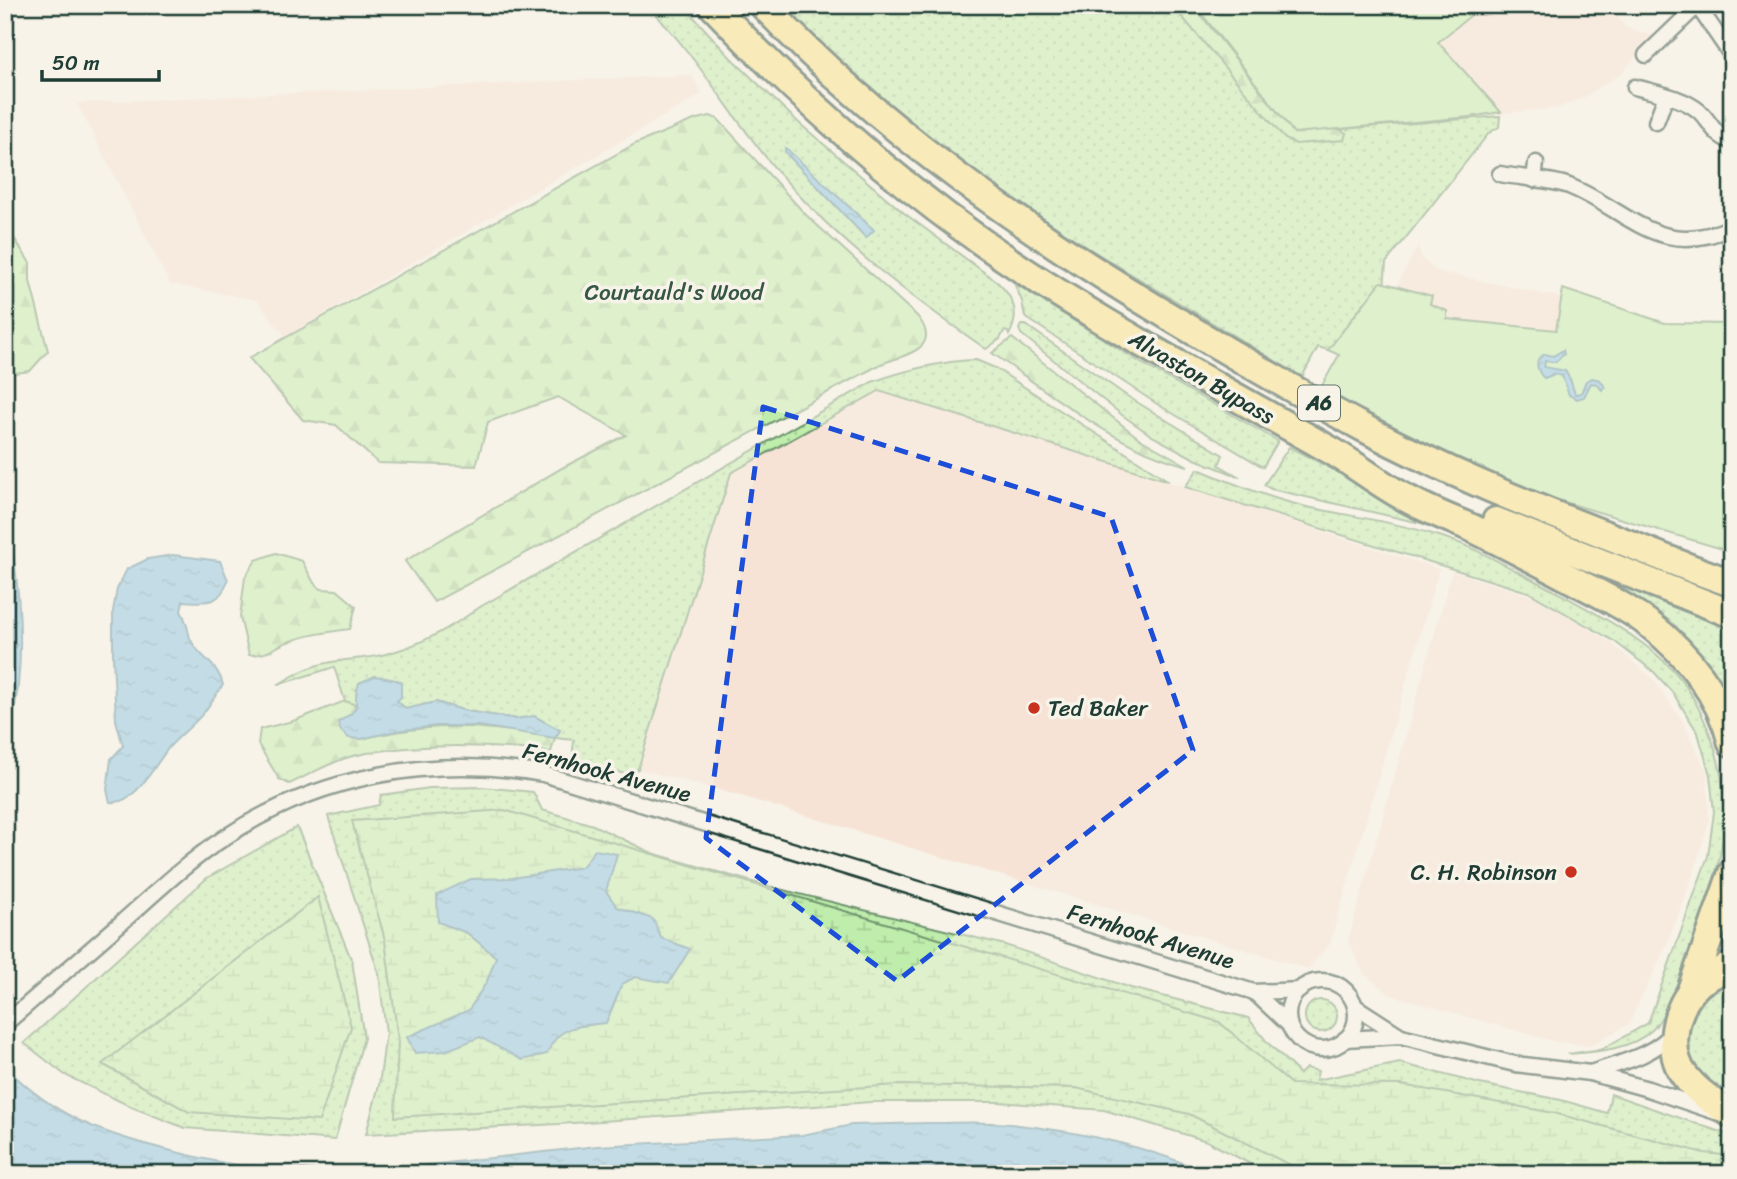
<svg xmlns="http://www.w3.org/2000/svg" width="1737" height="1179" viewBox="0 0 1737 1179" font-family="Sriracha,sans-serif">
  <style>
    .built { fill: #f7e3d6 }
    .grass { fill: url(#grass-dots); stroke: #6f9570; stroke-width: 2 }
    .forest { fill: url(#forest-firs); stroke: #6f9570; stroke-width: 2 }
    .wetland { fill: url(#wetland-marsh); stroke: #6f9570; stroke-width: 2 }
    .green { fill: #bfedab; stroke: #6f9570; stroke-width: 2 }
    .water { fill: url(#water-ripples); stroke: #5c8d9e; stroke-width: 2 }
    .lines { fill: none; stroke-linecap: round; stroke-linejoin: round }
    .street-casing { stroke: #1f3d34; stroke-width: 19 }
    .highway-casing { stroke: #1f3d34; stroke-width: 32 }
    .street { stroke: #f7f3e8; stroke-width: 14 }
    .highway { stroke: #fae180; stroke-width: 26 }
    .marked { fill: none; stroke: #1d4ed8; stroke-width: 5; stroke-dasharray: 14 9; stroke-linejoin: round }
    .poi-dot { fill: #c8321e; stroke: #f7f3e8; stroke-width: 2.5 }
    .labels { text-anchor: middle; stroke-width: 7; stroke-linejoin: round; paint-order: stroke }
    .shield { fill: #f7f3e8; stroke: #60746a; stroke-width: 2 }
    .shield-label { font-size: 21px; font-weight: bold; fill: #1f3d34 }
    .park-label { font-size: 23px; fill: #375746; stroke: #f7f3e8 }
    .street-label { font-size: 23px; fill: #1f3d34; stroke: #f7f3e8 }
    .poi-label { font-size: 23px; fill: #1f3d34; stroke: #f7f3e8; text-anchor: start }
  </style>
  <defs>
    <pattern id="grass-dots" width="8" height="8" patternUnits="userSpaceOnUse" patternTransform="scale(1.75)"><rect width="8" height="8" fill="#bfedab"/><path d="M2 2h.1M6 6h.1" fill="none" stroke="#a4cc94" stroke-width="1.8" stroke-linecap="round"/></pattern>
    <pattern id="forest-firs" width="22" height="20" patternUnits="userSpaceOnUse" patternTransform="scale(1.75)"><rect width="22" height="20" fill="#bfedab"/><path d="M5 1l3.5 6h-7zM16 11l3.5 6h-7z" fill="#a4cc94"/></pattern>
    <pattern id="wetland-marsh" width="20" height="14" patternUnits="userSpaceOnUse" patternTransform="scale(1.75)"><rect width="20" height="14" fill="#bfedab"/><path d="M1 5h8M5 5V1M11 12h8M15 12V8" fill="none" stroke="#a4cc94"/></pattern>
    <pattern id="water-ripples" width="26" height="14" patternUnits="userSpaceOnUse" patternTransform="scale(1.75)"><rect width="26" height="14" fill="#84c2e4"/><path d="M2 4q2-2 4 0t4 0M15 11q2-2 4 0t4 0" fill="none" stroke="#6b9fba"/></pattern>
  </defs>
  <rect width="100%" height="100%" fill="#f7f3e8"/>
  <filter id="ink" filterUnits="userSpaceOnUse"><feTurbulence type="fractalNoise" baseFrequency=".0143" numOctaves="2"/><feDisplacementMap in="SourceGraphic" scale="14" xChannelSelector="R" yChannelSelector="G"/><feConvolveMatrix kernelMatrix="1 2 1 2 8 2 1 2 1" color-interpolation-filters="sRGB"/></filter>
  <g filter="url(#ink)">
    <!-- built -->
    <g class="built">
      <polygon points="1195,5 1503,5 1510,9 1513,5 1611,5 1625,27 1654,36 1621,74 1586,96 1559,108 1294,133"/>
      <polygon points="692,75 702,94 285,337 257,300 170,284 77,103"/>
      <polygon points="1418,246 1422,259 1437,271 1562,298 1557,330 1447,321 1447,311 1430,304 1431,296 1397,285"/>
      <polygon points="879,391 1050,443 1439,569 1330,944 1308,969 741,796 638,769 731,473"/>
      <polygon points="1452,571 1542,599 1608,640 1654,680 1682,720 1707,771 1709,821 1694,872 1669,940 1629,1024 1590,1046 1556,1042 1390,995 1364,974 1348,941"/>
    </g>
    <!-- grass -->
    <g class="grass">
      <path d="M648 5H683L730 57 799 123 904 213 996 281C1013 296 1021 314 1009 335L1008 332 1004 331 1000 339 986 349C914 299 844 247 786 181 749 140 720 93 686 50 674 34 660 20 648 5Z"/>
      <polygon points="779,5 1195,5 1294,133 1500,116 1499,127 1489,133 1386,263 1384,289 1363,304 1328,350 1318,347 1302,377 985,186 854,77"/>
      <polygon points="1014,283 1141,363 1278,441 1263,467 1157,404 1025,317 1022,301"/>
      <polygon points="1021,325 1026,325 1127,396 1223,455 1219,465 1240,477 1195,459 1152,436 1122,415 1021,334 1019,329"/>
      <path d="M976 360 995 368 1169 481 879 391 731 473 638 769 625 774 572 760 574 740 555 738 560 730 534 716 517 719 466 711 436 702 406 709 397 701 400 681 375 676 356 690 358 706 345 701 334 667 277 685C293 676 309 666 327 663 345 659 364 659 382 655 419 646 449 629 480 607L872 382C906 370 940 361 976 360Z"/>
      <polygon points="1289,447 1451,530 1271,489 1264,485"/>
      <path d="M1198 469C1234 484 1269 498 1307 507 1350 516 1395 522 1436 535 1477 547 1513 570 1551 589 1590 610 1633 632 1666 663 1686 681 1698 705 1708 729 1737 803 1725 857 1697 929 1688 953 1670 1013 1652 1030 1631 1050 1595 1052 1568 1054L1602 1049 1648 1023 1708 856 1714 812 1710 775 1698 733 1673 693 1654 672 1614 641 1528 592 1185 487Z"/>
      <polygon points="1551,559 1732,625 1732,713 1729,706"/>
      <polygon points="482,787 533,792 542,810 593,825 652,853 767,886 1005,945 1131,988 1248,1018 1268,1043 1300,1074 1306,1068 1318,1071 1316,1080 1400,1063 1480,1084 1561,1100 1607,1113 1611,1094 1732,1136 1732,1174 1269,1174 1207,1141 1104,1110 998,1102 871,1102 559,1124 366,1134 379,1085 386,1033 379,974 328,816 379,805 381,795 430,788"/>
      <polygon points="297,827 352,961 364,1038 335,1140 185,1128 134,1108 65,1075 24,1043 207,878"/>
      <path d="M1732 982V1100C1722 1093 1709 1086 1701 1077 1673 1047 1695 991 1732 982Z"/>
      <circle cx="1321" cy="1016" r="16"/>
    </g>
    <!-- forest -->
    <g class="forest">
      <polygon points="1172,5 1193,5 1294,133 1337,128 1346,133 1344,140 1296,144 1285,139"/>
      <path d="M710 116 718 119 806 215 918 317C943 349 904 355 881 364L434 602 405 561 562 468 626 435 558 397 488 422 476 466 378 463 336 425 303 420 249 358 635 144 694 120Z"/>
      <polygon points="5,214 11,233 30,263 30,281 48,351 30,371 7,374"/>
      <path d="M1012 338 1140 439 1188 466C1114 447 1053 395 992 353Z"/>
      <path d="M276 553 302 561 314 583 321 589 337 590 356 606 350 629C327 632 306 635 285 643 267 651 271 654 249 655L240 617 245 577 256 560Z"/>
      <path d="M345 701 358 706 354 712 339 722 361 739C434 722 482 724 555 738L551 752C491 745 412 742 353 756 332 761 309 775 289 784L279 779 258 744 260 729 293 721Z"/>
    </g>
    <!-- wetland -->
    <g class="wetland">
      <polygon points="504,810 1219,1022 1291,1084 1402,1085 1554,1113 1704,1153 1732,1156 1732,1174 1308,1174 1189,1114 1076,1088 898,1085 395,1117 398,1039 385,940 352,821"/>
      <polygon points="318,897 351,1027 319,1121 189,1112 102,1064"/>
    </g>
    <!-- green -->
    <g class="green">
      <polygon points="1195,5 1479,5 1474,9 1475,12 1438,42 1501,112 1470,117 1294,133"/>
      <polygon points="1381,282 1432,296 1430,304 1447,311 1447,319 1556,330 1563,289 1665,323 1732,324 1732,552 1528,491 1448,456 1320,389 1339,355 1328,350"/>
    </g>
    <!-- water -->
    <g class="water">
      <polygon points="785,148 788,150 874,230 866,238 785,152"/>
      <path d="M1563 350 1564 354 1556 362 1545 361 1544 367 1565 371 1570 379 1575 394 1581 393 1586 381 1592 378 1600 380 1605 387 1602 390 1597 384 1591 383 1584 397 1577 399 1569 395 1562 376 1555 374 1544 378C1539 374 1535 364 1539 358L1545 354 1553 356Z"/>
      <path d="M5 508C17 567 24 625 18 685 16 708 9 731 5 754Z"/>
      <path d="M173 555 220 561 228 580C219 606 207 602 183 601L181 611C187 621 187 628 190 638 198 658 217 661 223 685 217 693 211 703 205 711 195 724 181 734 170 746 156 762 136 806 110 802L107 790 111 759 123 746 116 720 113 657V611L117 589 127 569 148 559Z"/>
      <path d="M375 676 401 681V697L397 701 406 709 436 702 466 711 517 719 534 716 560 730 555 738 479 726H436L396 731 361 739 349 738 341 731 338 722C367 706 350 706 359 683Z"/>
      <path d="M595 850 617 854 606 891 617 907 653 919 661 938 690 949 669 983 635 977 622 984 606 1023C578 1026 558 1025 547 1054L522 1060 480 1037 445 1051 415 1053 407 1037 469 1010 487 981 496 957 467 933 438 922 437 895 471 879 512 878 582 867Z"/>
      <path d="M5 1066C54 1118 108 1136 176 1152 196 1157 218 1163 239 1165 268 1167 297 1168 325 1171L327 1174H5Z"/>
      <path d="M929 1123C956 1123 983 1121 1010 1124 1077 1131 1148 1146 1209 1174H389L429 1165 597 1146 802 1135 852 1125Z"/>
    </g>
    <g class="lines">
      <defs>
        <g id="street">
          <polyline points="1697,5 1732,56"/>
          <polyline points="1646,55 1697,6"/>
          <path d="M1635 87C1656 93 1682 97 1699 111 1713 124 1711 133 1732 142"/>
          <polyline points="1656,122 1666,96"/>
          <path d="M1500 174C1521 178 1550 179 1569 186 1630 211 1659 260 1732 227"/>
          <polyline points="1534,180 1536,163"/>
          <circle cx="1322" cy="1015" r="34"/>
          <polyline points="1254,992 1288,1024"/>
          <polyline points="1356,1007 1401,1036"/>
          <path d="M5 1024C44 990 83 956 121 923 154 894 187 862 224 838 319 775 431 755 543 774L1254 992 1300 990"/>
          <polyline points="1345,1039 1401,1036 1515,1064 1590,1073 1648,1089 1716,1112"/>
          <path d="M1590 1073C1620 1063 1653 1056 1675 1031"/>
        </g>
        <g id="highway">
          <path d="M712 5C809 108 916 201 1035 278 1128 338 1226 391 1323 446 1351 461 1376 482 1404 497 1427 510 1451 519 1474 529 1507 545 1539 562 1571 579 1598 593 1625 606 1649 624 1688 654 1720 695 1732 743"/>
          <path d="M763 5C884 133 1025 230 1175 320 1237 357 1300 394 1364 428 1442 470 1526 504 1609 536 1650 552 1690 569 1732 583"/>
          <polyline points="1496,521 1732,614"/>
          <path d="M1732 965C1721 971 1708 976 1698 984 1675 1006 1665 1050 1685 1076 1697 1092 1715 1103 1732 1114"/>
          <polyline points="1690,993 1732,873"/>
        </g>
      </defs>
      <!-- street casing -->
      <use href="#street" class="street-casing"/>
      <!-- highway casing -->
      <use href="#highway" class="highway-casing"/>
      <!-- street -->
      <use href="#street" class="street"/>
      <!-- highway -->
      <use href="#highway" class="highway"/>
    </g>
  </g>
  <!-- marked area -->
  <path d="M0 0H1737V1179H0ZM763 407 1111 517 1193 750 897 981 706 838Z" fill="#f7f3e8" fill-opacity=".55" fill-rule="evenodd"/>
  <path class="marked" d="M763 407 1111 517 1193 750 897 981 706 838Z"/>
  <!-- markers -->
  <g class="poi-dot">
    <circle cx="1034" cy="708" r="7"/>
    <circle cx="1571" cy="872" r="7"/>
  </g>
  <g class="labels">
    <!-- shield labels -->
    <rect class="shield" x="1298" y="385.5" width="42" height="35" rx="5"/>
    <g class="shield-label">
      <text x="1319" y="410">A6</text>
    </g>
    <!-- park labels -->
    <g class="park-label">
      <text x="674" y="300">Courtauld's Wood</text>
    </g>
    <!-- street labels -->
    <g class="street-label">
      <text transform="translate(1202 377) rotate(30)" y="8">Alvaston Bypass</text>
      <text transform="translate(607 772) rotate(15)" y="8">Fernhook Avenue</text>
      <text transform="translate(1151 936) rotate(17)" y="8">Fernhook Avenue</text>
    </g>
    <!-- poi labels -->
    <g class="poi-label">
      <text x="1048" y="716">Ted Baker</text>
      <text x="1557" y="880" text-anchor="end">C. H. Robinson</text>
    </g>
  </g>
  <!-- margin -->
  <rect width="1737" height="1179" fill="none" stroke="#f7f3e8" stroke-width="28"/>
  <rect x="14" y="14" width="1709" height="1151" fill="none" stroke="#1f3d34" stroke-width="2.5" filter="url(#ink)"/>
  <!-- scale -->
  <path d="M42 70v10h117v-10" fill="none" stroke="#1f3d34" stroke-width="3.5"/>
  <text x="52" y="70" font-size="21" fill="#1f3d34" stroke="#f7f3e8" stroke-width="5" paint-order="stroke">50 m</text>
</svg>
